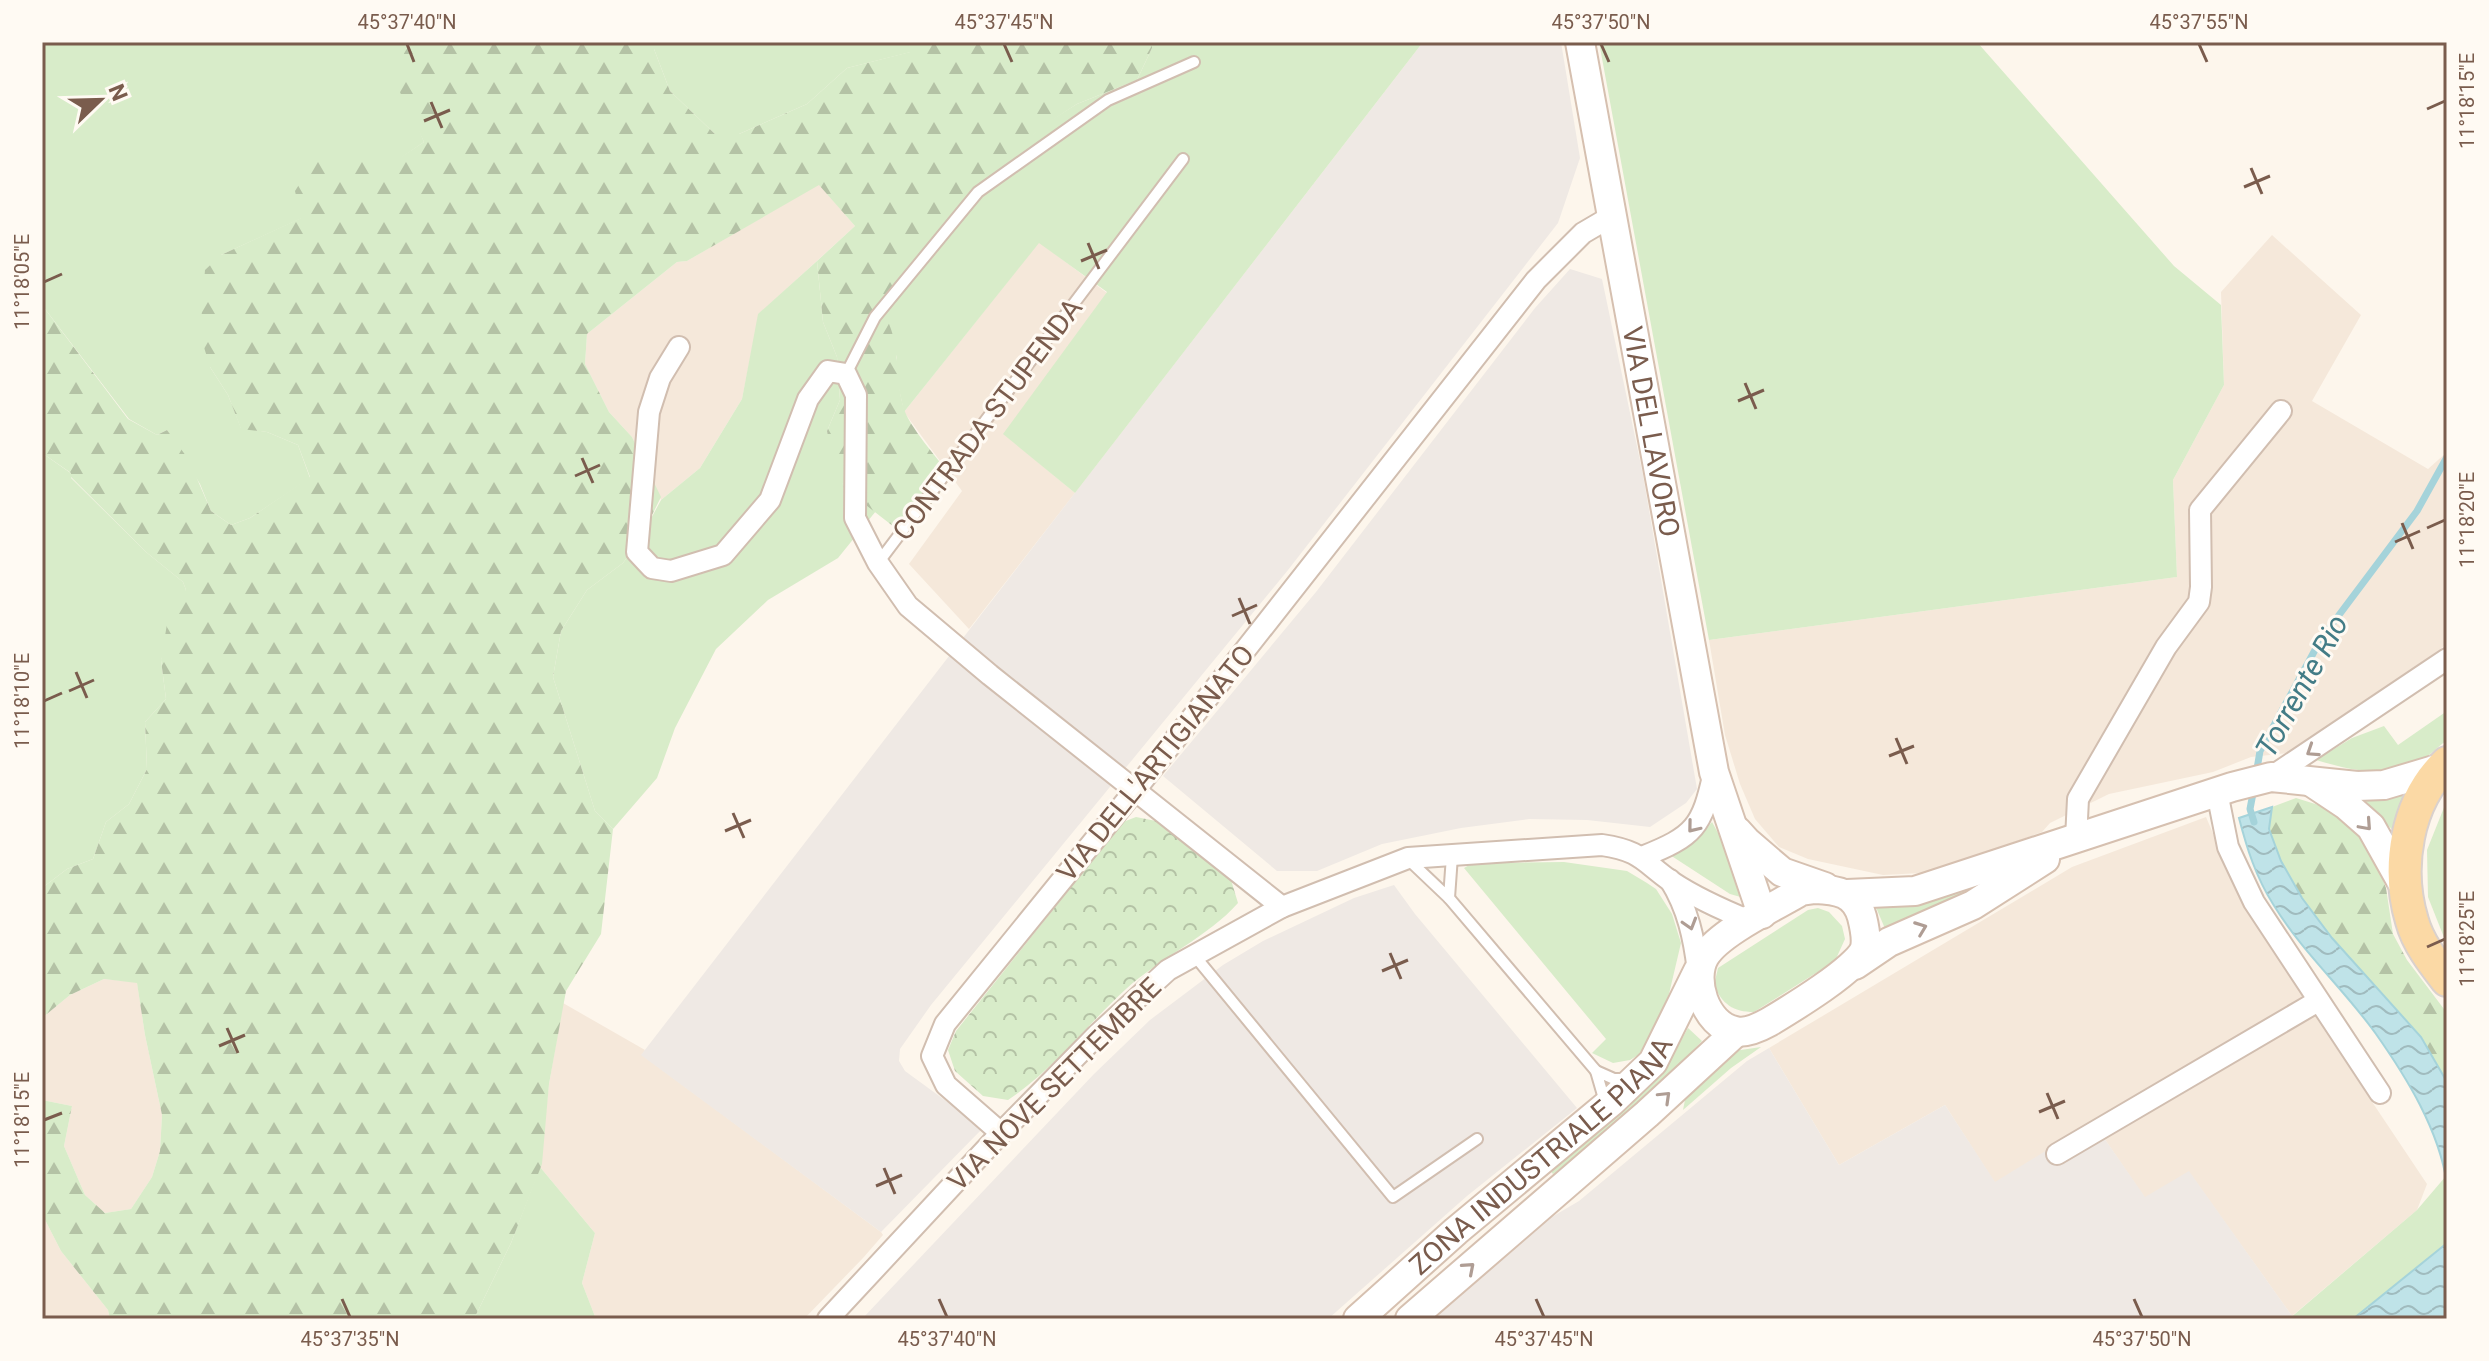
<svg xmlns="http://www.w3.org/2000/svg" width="2489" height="1361" viewBox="0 0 2489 1361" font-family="Roboto,sans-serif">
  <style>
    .residential { fill: #f5e8da }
    .industrial { fill: #efe9e4 }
    .green { fill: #d8ecc9 }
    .forest { fill: url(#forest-firs) }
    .park { fill: url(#park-crowns) }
    .water { fill: url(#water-waves); stroke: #a5d3da; stroke-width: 2 }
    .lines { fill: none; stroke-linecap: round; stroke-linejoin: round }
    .stream { stroke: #a5d3da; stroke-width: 7 }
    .lane-casing { stroke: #d1beb0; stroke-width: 14 }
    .street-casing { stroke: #d1beb0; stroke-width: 24 }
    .secondary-casing { stroke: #d6c0b0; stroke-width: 32 }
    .primary-casing { stroke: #dad1cd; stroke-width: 36 }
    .lane { stroke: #fff; stroke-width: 10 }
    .street { stroke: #fff; stroke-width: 20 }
    .secondary { stroke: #fff; stroke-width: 28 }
    .primary { stroke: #fbd9a5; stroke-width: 32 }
    .oneway { stroke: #af9d94 }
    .ticks { fill: none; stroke: #7a5c4d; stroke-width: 3 }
    .labels { text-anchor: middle; stroke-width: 6; stroke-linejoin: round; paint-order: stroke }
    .street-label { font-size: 28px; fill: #7a5c4d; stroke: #fffaf3 }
    .water-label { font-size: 30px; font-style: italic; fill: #437c86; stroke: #fffaf3 }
    .neatline { fill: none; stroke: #7a5c4d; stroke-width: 3 }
    .ticks-label { font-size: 20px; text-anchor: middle; fill: #7a5c4d }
  </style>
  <defs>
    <pattern id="forest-firs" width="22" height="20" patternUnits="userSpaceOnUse" patternTransform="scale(2)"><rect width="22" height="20" fill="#d8ecc9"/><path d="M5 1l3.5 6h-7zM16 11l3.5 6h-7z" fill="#b4c2a5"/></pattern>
    <pattern id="park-crowns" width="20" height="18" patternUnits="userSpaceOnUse" patternTransform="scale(2)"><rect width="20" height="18" fill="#d8ecc9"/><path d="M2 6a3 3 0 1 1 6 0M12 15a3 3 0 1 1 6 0" fill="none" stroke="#b4c2a5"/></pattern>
    <pattern id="water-waves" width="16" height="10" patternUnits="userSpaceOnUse" patternTransform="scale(2)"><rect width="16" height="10" fill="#bfe3e8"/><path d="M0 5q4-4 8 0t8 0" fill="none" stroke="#a0bbbe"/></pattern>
  </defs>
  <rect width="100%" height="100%" fill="#fdf6ec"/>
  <!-- residential -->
  <g class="residential">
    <polygon points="819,184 855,226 759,314 742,399 700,468 661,500 632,437 609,412 585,364 587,334 677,262 687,261"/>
    <polygon points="2272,235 2361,315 2312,401 2428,469 2447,452 2447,644 2296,752 2251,757 2213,772 2109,794 2050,823 2042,832 1948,866 1921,873 1883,875 1808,859 1779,847 1755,819 1740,784 1725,735 1709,640 2177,577 2173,480 2224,385 2221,292"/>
    <polygon points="1039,242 1107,293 1004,434 1075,493 969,629 909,564 962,491 904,412"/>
    <polygon points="2206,817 2241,899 2322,1027 2427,1184 2417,1210 2292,1316 2189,1172 2145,1198 2093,1122 1995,1183 1945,1105 1839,1165 1769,1048 2072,867"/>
    <polygon points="104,979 137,982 145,1035 162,1115 160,1151 152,1177 131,1209 105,1213 85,1195 64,1146 72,1106 42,1100 42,1018 70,995"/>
    <polygon points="563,1003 645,1050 642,1055 881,1232 883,1235 863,1258 804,1319 596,1319 582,1283 595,1233 540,1167 549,1084"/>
    <polygon points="42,1214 61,1251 108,1310 110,1319 42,1319"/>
  </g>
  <!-- industrial -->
  <g class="industrial">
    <polygon points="1423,42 1561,42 1580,158 1558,223 1288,570 931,1005 900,1049 899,1061 905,1071 983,1128 881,1232 641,1055"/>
    <polygon points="1570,269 1602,279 1643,475 1697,789 1686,803 1650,827 1587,820 1529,819 1461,828 1382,844 1317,871 1277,871 1163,776 1316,592 1535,308"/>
    <polygon points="1394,885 1415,914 1577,1108 1467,1196 1328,1319 862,1319 1094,1074 1150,1020 1223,965 1263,941 1354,898"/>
    <polygon points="1769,1048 1839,1165 1945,1105 1995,1182 2093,1122 2145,1197 2189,1171 2292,1316 2289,1319 1433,1319 1540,1224 1579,1201 1747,1061"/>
  </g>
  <!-- green -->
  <g class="green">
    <polygon points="42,42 414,42 409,44 417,125 424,142 402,157 374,158 302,218 221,255 210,367 228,395 241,428 267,432 298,445 310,478 250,518 231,525 211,511 200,484 167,430 157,435 129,419 42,305"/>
    <polygon points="654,42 909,42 911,52 847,68 807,104 739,134 715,134 670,91 654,49"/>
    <polygon points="1152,42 1423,42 1075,493 1003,434 1107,292 1039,243 904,412 896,375 897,358 883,313 928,249 1040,127 1077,104 1137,80 1152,48"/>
    <polygon points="1599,42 1977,42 2174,266 2221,305 2224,385 2173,480 2177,577 1709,640"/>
    <polygon points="817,261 823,322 837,357 840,400 827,431 844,488 876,511 838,558 768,600 716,649 675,728 657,778 613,829 595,811 553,677 561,631 587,590 623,563 640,539 661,500 700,468 742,399 758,314"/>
    <polygon points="42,453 72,474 71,478 146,552 183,582 186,590 161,660 166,699 145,722 147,769 129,804 106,822 93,859 67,869 42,888"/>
    <path d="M2447 711V740C2439 746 2431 754 2422 760 2390 780 2349 770 2316 760L2352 738 2384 726 2398 745Z"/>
    <polygon points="2404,792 2394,831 2353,793"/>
    <polygon points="2447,800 2447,945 2428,897 2427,850"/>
    <polygon points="1712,822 1749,889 1744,898 1730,894 1667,853 1697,840"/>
    <polygon points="1564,862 1627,871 1647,883 1656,889 1672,914 1681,943 1669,994 1643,1052 1630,1060 1613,1063 1592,1053 1606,1039 1464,868 1473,863"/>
    <polygon points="1989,879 1886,931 1875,905"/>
    <path d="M1818 908 1829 912 1842 926 1845 939 1835 961 1754 1012C1733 1012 1722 1004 1714 985L1718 968 1808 910Z"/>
    <polygon points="1688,1028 1702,1041 1638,1109 1553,1174 1549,1169 1662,1075"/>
    <polygon points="1761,1047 1731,1068 1683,1110 1687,1090 1734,1051"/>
    <polygon points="540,1167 595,1233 582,1283 596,1319 474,1319 511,1243"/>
    <polygon points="2446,1176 2447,1243 2353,1319 2289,1319 2417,1210"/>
  </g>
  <!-- forest -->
  <g class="forest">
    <path d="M414 42H654V49L670 91 715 134H739L807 104 847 68 910 52 909 42 1096 44 1099 42H1152V48L1137 80 1077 104 1040 128 929 249 883 313C902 341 894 377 904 409 909 426 938 459 950 475L945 486 907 537 844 488 831 454 827 431 840 400 837 357 823 322 817 261 855 226 819 185 687 261 677 262 587 334 585 364 609 412 632 437 661 497 640 539 623 563 587 590 561 631 553 677 595 811 613 829 601 934 566 991 549 1084 542 1164 511 1243 474 1319H110L108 1310 61 1251 42 1214V1100L72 1106 64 1146 85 1195 105 1213 131 1209 152 1177 160 1151 162 1115 145 1035 137 983 104 979 70 995 42 1018V888L67 869 93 859 106 822 129 804 147 769 145 722 166 699 161 660 170 606 186 590 183 582 146 552 71 477V473L42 453V305L128 419 157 435 167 430 189 460 211 511 231 525 250 518 310 477 298 445 267 432 241 429 228 395 210 367 200 334 205 270 221 255 301 218 295 191 314 161 338 155 401 157 424 142C419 130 398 92 397 83 395 70 404 48 414 42Z"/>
    <polygon points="2296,798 2341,812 2369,845 2386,888 2393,934 2407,960 2447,1013 2447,1082 2421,1037 2332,938 2302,898 2281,861 2269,828 2272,807"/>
  </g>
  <!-- park -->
  <path class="park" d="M1136 817 1161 822 1231 880 1238 903C1209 936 1160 958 1126 989 1086 1026 1053 1070 1008 1100L983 1096 955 1071 948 1050 956 1031 1123 822Z"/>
  <!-- water -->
  <g class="water">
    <path d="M2272 807 2269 829 2281 861 2302 898 2332 938 2421 1037 2447 1082V1184C2439 1130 2407 1078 2376 1034 2344 989 2302 952 2273 904 2256 877 2247 849 2239 818Z"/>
    <polygon points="2447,1243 2447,1319 2353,1319"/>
  </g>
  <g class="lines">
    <!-- stream -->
    <g class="stream">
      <polyline points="2256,775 2260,751 2321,639 2417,511 2447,457"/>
      <polyline points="2254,822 2250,809 2254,788"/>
    </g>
    <defs>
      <g id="lane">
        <polyline points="846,374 875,317 978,192 1108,100 1194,62"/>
        <polyline points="878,563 1183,159"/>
        <polyline points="1409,860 1449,898 1452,856"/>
        <polyline points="1449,898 1596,1071"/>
        <polyline points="1194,955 1393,1197 1477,1139"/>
        <polyline points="1605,1102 1596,1071 1614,1079 1626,1079"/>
      </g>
      <g id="street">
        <polyline points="679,347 660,378 649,412 637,552 652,568 671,571 723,555 770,500 808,399 828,371 846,374 856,395 855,518 878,563 908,606 990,675 1282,907"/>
        <polyline points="2271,777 2447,659"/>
        <polyline points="2217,792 2228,847 2254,902 2380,1093"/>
        <polyline points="2076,839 2078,799 2166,647 2199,602 2201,587 2200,510 2281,411"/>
        <path d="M1642 857C1695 836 1702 827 1714 772"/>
        <path d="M1670 880C1688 909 1694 938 1698 971"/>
        <polyline points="1001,1133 946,1085 932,1056 945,1024 1136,789 1536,280 1583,233 1612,216"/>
        <polyline points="2057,1154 2318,1001"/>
        <path d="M828 1319 1001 1133 1097 1035 1168 970 1282 907 1408 858 1602 845C1642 851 1642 861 1672 882 1696 898 1723 910 1750 921"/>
      </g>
      <g id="secondary">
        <path id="s1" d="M1580 42 1714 772 1762 914"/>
        <polyline points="2313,783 2346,805 2371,827 2404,886"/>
        <polyline points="1737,831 1747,842 1782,872 1825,887"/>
        <path d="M1815 889C1837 890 1855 892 1862 917 1864 925 1867 939 1865 948 1859 968 1789 1010 1769 1022 1760 1027 1746 1034 1735 1031 1705 1025 1691 979 1705 956 1720 932 1776 906 1801 891Z"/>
        <polyline points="1847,894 1915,891 2232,787 2271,777 2357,786 2384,785 2441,768"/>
        <polyline points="1855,965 1889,942 1973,905 2045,859"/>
        <path id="s2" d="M1358 1319 1456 1231 1611 1102 1653 1062 1698 971"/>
        <polyline points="1410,1319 1647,1114 1736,1032"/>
      </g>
      <path id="primary" d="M2447 763C2406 802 2396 868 2412 921 2418 943 2433 962 2447 980"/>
    </defs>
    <!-- lane casing -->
    <use href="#lane" class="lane-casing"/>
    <!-- street casing -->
    <use href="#street" class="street-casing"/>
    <!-- secondary casing -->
    <use href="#secondary" class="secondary-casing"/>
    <!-- primary casing -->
    <use href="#primary" class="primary-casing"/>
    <!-- lane -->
    <use href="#lane" class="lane"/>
    <!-- street -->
    <use href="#street" class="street"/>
    <!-- secondary -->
    <use href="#secondary" class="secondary"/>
    <!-- primary -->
    <use href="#primary" class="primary"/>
  </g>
  <!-- one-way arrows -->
  <defs><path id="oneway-chevron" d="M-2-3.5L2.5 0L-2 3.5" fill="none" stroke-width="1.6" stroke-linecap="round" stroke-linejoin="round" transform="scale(2)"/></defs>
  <g class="oneway">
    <use href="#oneway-chevron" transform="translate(2312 751) rotate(147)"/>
    <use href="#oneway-chevron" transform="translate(2366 825) rotate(48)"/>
    <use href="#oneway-chevron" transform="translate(1693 827) rotate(129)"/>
    <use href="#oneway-chevron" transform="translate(1690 924) rotate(73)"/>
    <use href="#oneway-chevron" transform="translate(1921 928) rotate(-21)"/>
    <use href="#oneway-chevron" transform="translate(1665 1097) rotate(-44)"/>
    <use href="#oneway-chevron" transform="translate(1469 1268) rotate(-41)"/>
  </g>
  <!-- ticks -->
  <path class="ticks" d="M407 44 414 62M1004 44 1012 62M1601 44 1609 62M2199 44 2207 62M431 102 442 128M2427 109 2445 101M424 121 450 110M2251 168 2262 194M2244 187 2270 176M1088 243 1099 269M1081 261 1107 250M44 282 62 274M1745 383 1756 409M1738 401 1764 390M582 458 593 483M575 476 600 465M2402 523 2413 549M2427 528 2445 520M2395 542 2420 531M1239 598 1250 624M1232 616 1257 605M76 672 87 698M69 691 94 680M44 701 62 693M1896 738 1907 764M1889 756 1914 746M733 813 744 838M725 831 751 820M2427 947 2445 939M1390 953 1401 979M1382 971 1408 960M227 1028 238 1053M219 1046 245 1035M2047 1093 2058 1119M2039 1112 2065 1101M44 1120 62 1113M884 1168 895 1194M876 1186 902 1175M342 1299 350 1317M939 1299 947 1317M1536 1299 1544 1317M2134 1299 2142 1317"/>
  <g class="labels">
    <!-- street labels -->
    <g class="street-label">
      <text transform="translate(987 419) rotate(-53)" y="10">CONTRADA STUPENDA</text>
      <text dy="10" stroke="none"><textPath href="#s1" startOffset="396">VIA DEL LAVORO</textPath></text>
      <text transform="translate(1155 763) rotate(-51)" y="10">VIA DELL'ARTIGIANATO</text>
      <text transform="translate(1054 1084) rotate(-45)" y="10">VIA NOVE SETTEMBRE</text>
      <text dy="10" stroke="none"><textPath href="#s2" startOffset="246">ZONA INDUSTRIALE PIANA</textPath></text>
    </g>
    <!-- water labels -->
    <g class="water-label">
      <text transform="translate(2302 686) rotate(-61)" y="10">Torrente Rio</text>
    </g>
  </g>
  <!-- border -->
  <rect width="2489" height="1361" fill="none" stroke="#fffaf3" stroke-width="88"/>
  <!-- north arrow -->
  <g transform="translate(100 100) rotate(67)" stroke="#fffaf3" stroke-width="6" paint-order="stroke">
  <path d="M0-6L14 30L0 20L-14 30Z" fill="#7a5c4d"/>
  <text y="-12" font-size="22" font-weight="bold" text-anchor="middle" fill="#7a5c4d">N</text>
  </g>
  <rect x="44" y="44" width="2401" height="1273" class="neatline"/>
  <g class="ticks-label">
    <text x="407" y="29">45°37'40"N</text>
    <text x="1004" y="29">45°37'45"N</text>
    <text x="1601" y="29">45°37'50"N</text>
    <text x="2199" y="29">45°37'55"N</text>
    <text transform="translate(2467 101) rotate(-90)" y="7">11°18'15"E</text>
    <text transform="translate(22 282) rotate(-90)" y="7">11°18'05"E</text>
    <text transform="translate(2467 520) rotate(-90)" y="7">11°18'20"E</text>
    <text transform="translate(22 701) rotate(-90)" y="7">11°18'10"E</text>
    <text transform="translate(2467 939) rotate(-90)" y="7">11°18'25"E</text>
    <text transform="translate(22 1120) rotate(-90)" y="7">11°18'15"E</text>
    <text x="350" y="1346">45°37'35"N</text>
    <text x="947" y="1346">45°37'40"N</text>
    <text x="1544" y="1346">45°37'45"N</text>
    <text x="2142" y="1346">45°37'50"N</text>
  </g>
</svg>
